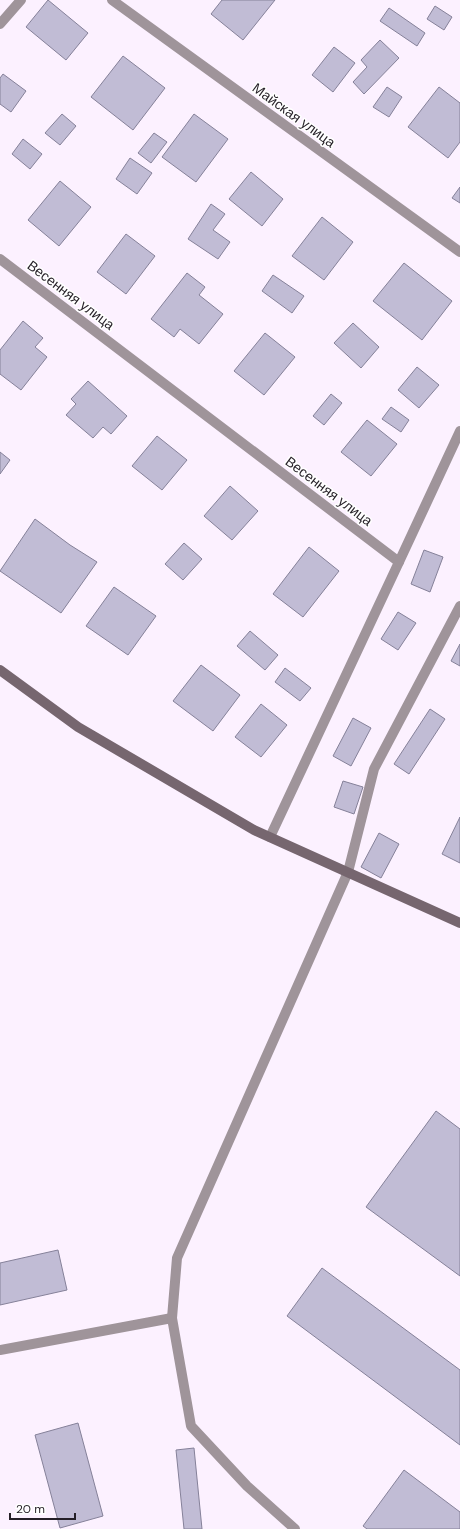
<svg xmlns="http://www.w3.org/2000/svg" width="460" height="1529" viewBox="0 0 460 1529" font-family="'DM Sans',sans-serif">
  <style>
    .building { fill: #c1bcd5; stroke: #858199 }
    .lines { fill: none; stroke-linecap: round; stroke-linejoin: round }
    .lane { stroke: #9f949a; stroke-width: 10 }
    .street { stroke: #9f949a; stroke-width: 10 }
    .secondary { stroke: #76666f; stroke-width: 10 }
    .labels { text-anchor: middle; stroke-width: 3; stroke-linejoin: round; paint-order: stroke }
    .street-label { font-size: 14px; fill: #251f27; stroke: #fff }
  </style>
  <rect width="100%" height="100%" fill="#fcf1ff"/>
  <!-- building -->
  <g class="building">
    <polygon points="48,0 88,33 66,60 26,27"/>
    <polygon points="222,0 275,0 243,40 211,14"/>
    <polygon points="435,6 452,17 444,30 427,19"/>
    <polygon points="389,8 425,33 417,46 380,21"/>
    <polygon points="380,40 399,58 364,94 353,82 367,67 361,60"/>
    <polygon points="334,47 355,63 333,92 312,75"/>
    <polygon points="123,56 165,88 133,130 91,97"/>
    <polygon points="3,74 26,91 11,112 0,104 0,78"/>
    <polygon points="387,87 402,97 389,117 373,107"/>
    <polygon points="439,87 460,103 460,142 448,158 408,127"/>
    <polygon points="62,114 76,126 60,145 45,133"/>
    <polygon points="194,114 228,139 196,182 162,157"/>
    <polygon points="154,133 167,142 151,163 138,153"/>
    <polygon points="23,139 42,154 30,169 12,154"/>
    <polygon points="130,158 152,173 137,194 116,179"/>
    <polygon points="251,172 283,199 262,226 229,199"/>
    <polygon points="60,181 91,207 59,246 28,220"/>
    <polygon points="460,187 460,203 452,198"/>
    <polygon points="211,204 225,214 213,230 230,242 218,259 188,239"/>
    <polygon points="322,217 353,242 324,280 292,256"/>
    <polygon points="126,234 155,256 126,294 97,272"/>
    <polygon points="404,263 452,301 422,340 373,301"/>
    <polygon points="187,273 205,287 199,295 223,314 199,344 180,329 174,337 151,319"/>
    <polygon points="273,275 304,296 292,313 262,291"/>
    <polygon points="23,321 43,338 35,347 47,357 21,390 0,374 0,350"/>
    <polygon points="353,323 379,347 361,368 334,343"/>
    <polygon points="265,333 295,357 264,395 234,371"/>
    <polygon points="417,367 439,385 419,408 398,390"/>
    <polygon points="88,381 127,416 111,434 103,427 93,438 66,415 76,404 71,399"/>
    <polygon points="331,394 342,403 324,425 313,416"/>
    <polygon points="391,407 409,420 401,432 382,419"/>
    <polygon points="367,420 397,444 371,476 341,452"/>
    <polygon points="157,436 187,460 162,490 132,466"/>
    <polygon points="0,452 10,460 0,474"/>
    <polygon points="230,486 258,511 232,540 204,516"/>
    <polygon points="35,519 70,545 97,562 61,613 0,571"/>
    <polygon points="184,543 202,559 183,580 165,564"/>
    <polygon points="309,547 339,571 303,617 273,594"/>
    <polygon points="424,550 443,557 430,592 411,584"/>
    <polygon points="114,587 156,616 128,655 86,626"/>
    <polygon points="398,612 416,623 398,650 381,639"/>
    <polygon points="250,631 278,655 265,670 237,646"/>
    <polygon points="460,644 460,666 451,661"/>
    <polygon points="201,665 240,695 213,731 173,701"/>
    <polygon points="285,668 311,688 300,701 275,682"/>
    <polygon points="261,704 287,725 261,757 235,737"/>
    <polygon points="430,709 445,719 409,774 394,764"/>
    <polygon points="353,718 371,728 351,766 333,756"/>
    <polygon points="343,781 363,787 354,814 334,807"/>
    <polygon points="460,817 460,863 442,854"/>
    <polygon points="379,833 399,844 381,878 361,867"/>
    <polygon points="436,1111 460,1129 460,1276 366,1207"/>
    <polygon points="58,1250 67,1290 0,1305 0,1263"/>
    <polygon points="322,1268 460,1370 460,1445 287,1316"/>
    <polygon points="78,1423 103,1516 60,1528 35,1435"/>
    <polygon points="194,1448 202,1529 184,1529 176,1450"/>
    <polygon points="404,1470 460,1512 460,1529 367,1529 363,1526"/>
  </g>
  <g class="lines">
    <!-- lane -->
    <g class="lane">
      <polyline points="0,1350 172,1318"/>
      <polyline points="295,1529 247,1486 191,1426 172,1318 177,1258 348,872 374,769 460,606"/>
    </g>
    <!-- street -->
    <g class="street">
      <polyline points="112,0 460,252"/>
      <polyline points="0,24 21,0"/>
      <polyline points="0,259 399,562 270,837"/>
      <polyline points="399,562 460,431"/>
    </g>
    <!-- secondary -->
    <polyline class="secondary" points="0,670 78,727 254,830 460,923"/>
  </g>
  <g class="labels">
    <!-- street labels -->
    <g class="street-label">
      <text transform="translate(294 115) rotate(36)" y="5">Майская улица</text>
      <text transform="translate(71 295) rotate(37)" y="5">Весенняя улица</text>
      <text transform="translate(329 491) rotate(37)" y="5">Весенняя улица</text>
    </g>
  </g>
  <!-- scale -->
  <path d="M10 1513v6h65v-6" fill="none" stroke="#251f27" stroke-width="2"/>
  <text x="16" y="1513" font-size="12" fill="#251f27" stroke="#ffffff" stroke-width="3" paint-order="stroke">20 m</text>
</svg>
